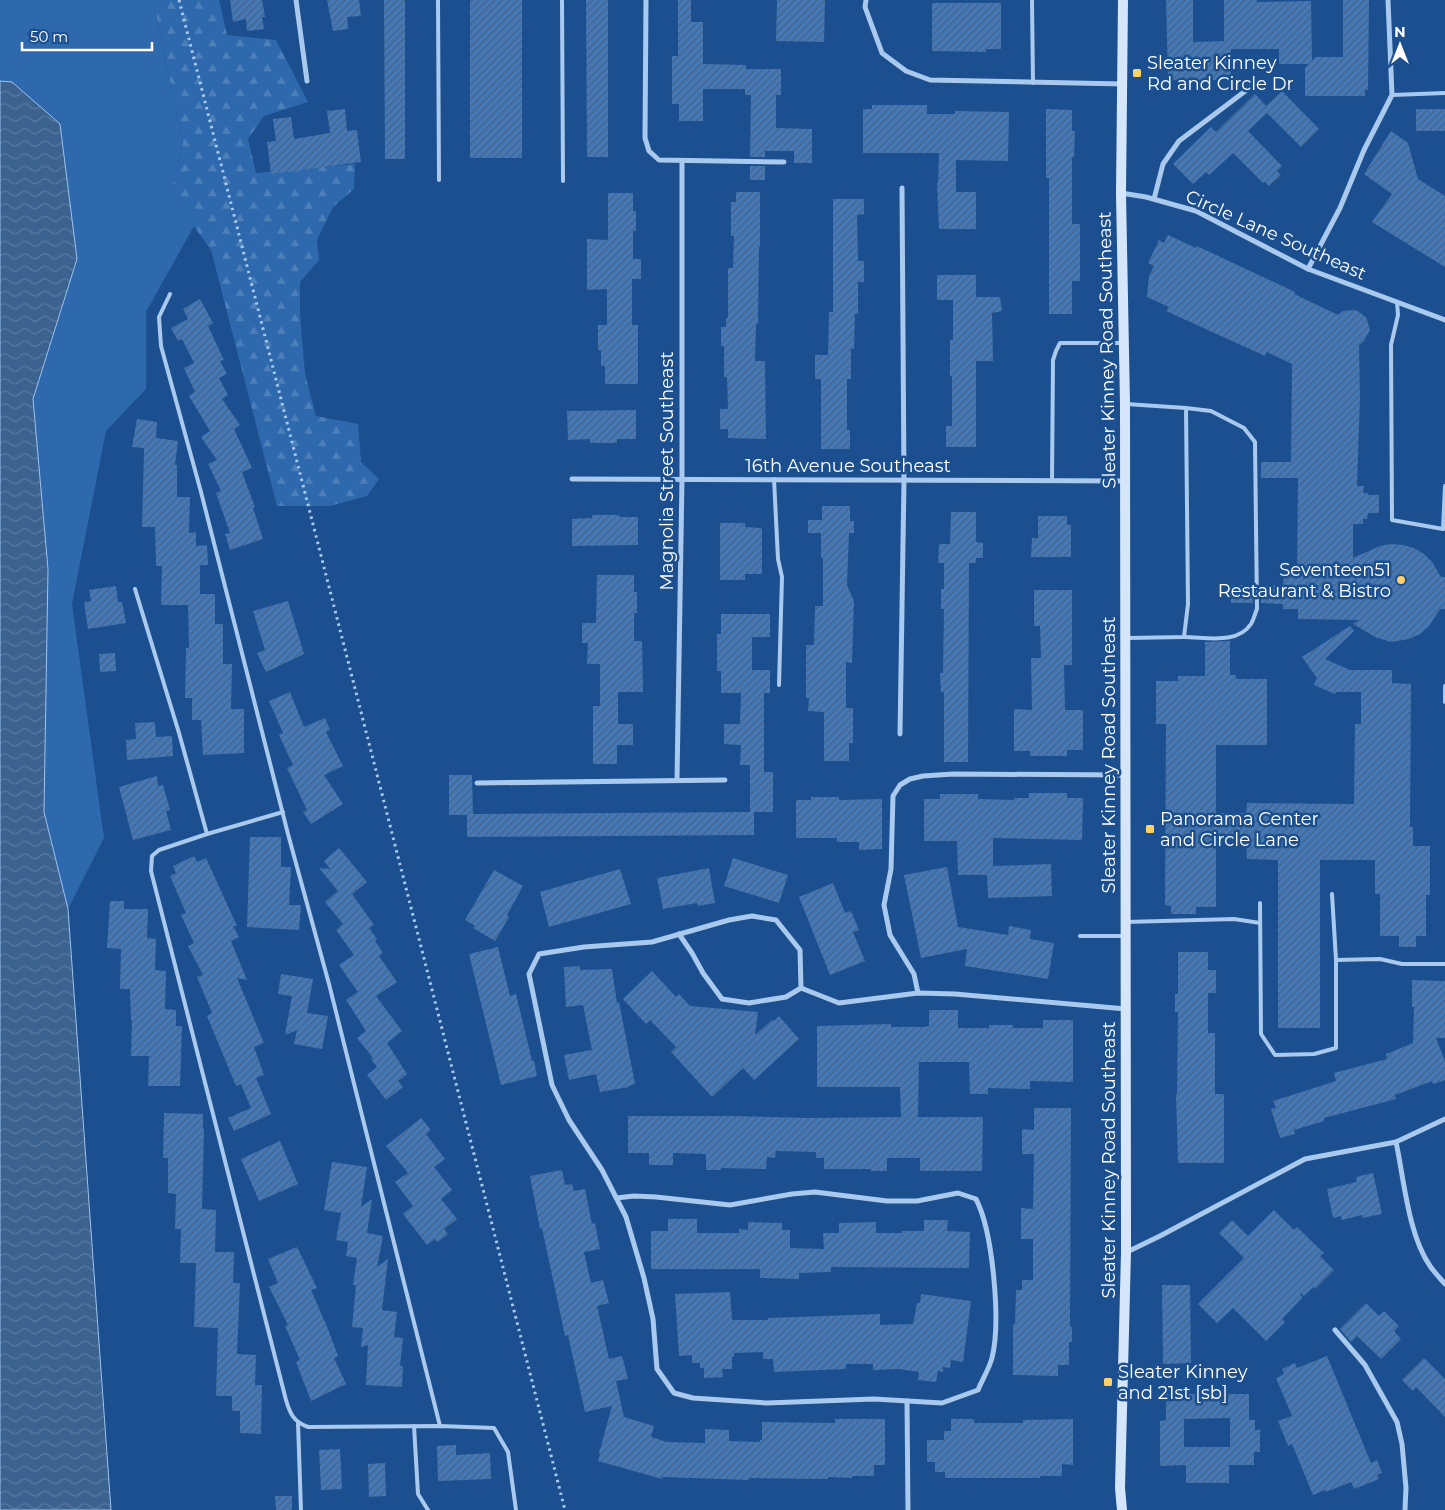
<svg xmlns="http://www.w3.org/2000/svg" width="1445" height="1510" viewBox="0 0 1445 1510" font-family="Montserrat,sans-serif">
  <style>
    .grass { fill: #2e69ad }
    .forest { fill: url(#forest-firs) }
    .water { fill: url(#water-waves); stroke: #9cc4f0 }
    .building { fill: url(#building-hatch); fill-rule: evenodd }
    .lines { fill: none; stroke-linecap: round; stroke-linejoin: round }
    .path { stroke: #a9c9ee; stroke-width: 3; stroke-dasharray: 2.5 4; stroke-linecap: butt }
    .lane { stroke: #a9c9ee; stroke-width: 4 }
    .street { stroke: #a9c9ee; stroke-width: 5 }
    .secondary { stroke: #d6e6fa; stroke-width: 10 }
    .poi-dot { fill: #ffd166; stroke: #1b4f8f; stroke-width: 2 }
    .labels { text-anchor: middle; stroke-width: 5; stroke-linejoin: round; paint-order: stroke }
    .poi-label { font-size: 18px; fill: #fff; stroke: #1b4f8f; text-anchor: start }
    .street-label { font-size: 18px; fill: #fff; stroke: #1b4f8f }
  </style>
  <defs>
    <pattern id="forest-firs" width="22" height="20" patternUnits="userSpaceOnUse" patternTransform="scale(1.25)"><rect width="22" height="20" fill="#2e69ad"/><path d="M5 1l3.5 6h-7zM16 11l3.5 6h-7z" fill="#4d80b9"/></pattern>
    <pattern id="water-waves" width="16" height="10" patternUnits="userSpaceOnUse" patternTransform="scale(1.25)"><rect width="16" height="10" fill="#3c6290"/><path d="M0 5q4-4 8 0t8 0" fill="none" stroke="#597aa1"/></pattern>
    <pattern id="building-hatch" width="6" height="6" patternUnits="userSpaceOnUse" patternTransform="scale(1.25)"><rect width="6" height="6" fill="#4478b7"/><path d="M-1 1l2-2M0 6l6-6M5 7l2-2" fill="none" stroke="#486282"/></pattern>
  </defs>
  <rect width="100%" height="100%" fill="#1b4f8f"/>
  <!-- grass -->
  <polygon class="grass" points="0,0 153,0 183,143 171,194 194,226 146,312 146,389 106,431 72,604 104,838 68,909 44,812 48,569 33,399 77,259 0,83"/>
  <!-- forest -->
  <polygon class="forest" points="153,0 219,0 227,35 276,40 308,102 264,116 248,139 256,173 355,164 354,189 333,207 317,240 319,260 300,282 300,314 305,374 316,416 358,424 361,462 379,479 367,496 330,506 277,506 211,250 171,194 183,143"/>
  <!-- water -->
  <polygon class="water" points="0,81 12,82 60,124 77,259 33,399 48,569 44,812 68,909 111,1510 0,1510"/>
  <!-- building -->
  <g class="building">
    <polygon points="230,0 262,0 265,17 262,17 264,29 247,31 246,19 233,22"/>
    <polygon points="327,0 359,0 361,16 347,17 348,29 333,31"/>
    <polygon points="384,0 405,0 405,159 385,159"/>
    <rect x="470" y="0" width="52" height="158"/>
    <polygon points="586,0 608,0 608,157 587,157"/>
    <polygon points="678,0 691,0 691,22 703,22 703,64 746,65 746,69 781,69 781,95 776,95 776,128 812,129 812,163 794,163 794,151 765,151 765,157 750,157 751,95 745,95 745,89 703,89 703,121 679,121 679,104 672,104 672,56 678,56"/>
    <polygon points="777,0 825,0 824,42 776,41"/>
    <polygon points="1166,0 1193,0 1193,42 1224,41 1224,0 1257,0 1257,2 1311,1 1312,61 1316,57 1343,57 1343,0 1369,0 1368,90 1365,90 1365,96 1305,96 1305,68 1309,64 1279,64 1279,49 1231,49 1231,75 1228,75 1228,80 1168,80"/>
    <polygon points="932,3 1001,3 1001,49 986,49 986,52 932,51"/>
    <polygon points="1282,91 1319,129 1301,147 1267,113 1248,131 1282,166 1277,171 1281,175 1269,186 1265,182 1263,183 1233,153 1209,175 1206,172 1193,184 1173,164 1211,127 1216,132 1255,94 1266,106"/>
    <polygon points="872,105 927,105 927,114 955,114 955,111 1009,112 1008,161 956,160 956,192 976,192 976,229 939,229 937,183 938,183 939,153 863,153 863,109 872,109"/>
    <polygon points="345,109 347,131 357,130 361,162 271,174 267,142 276,141 273,119 291,117 294,139 330,133 327,111"/>
    <polygon points="1046,109 1072,110 1072,131 1075,131 1074,157 1072,157 1072,224 1080,224 1080,281 1072,281 1072,314 1049,314 1049,178 1046,178"/>
    <rect x="1416" y="109" width="29" height="22"/>
    <polygon points="1391,131 1408,143 1418,179 1445,196 1445,267 1372,222 1392,194 1364,174"/>
    <rect x="750" y="166" width="15" height="14"/>
    <polygon points="736,192 760,192 760,247 759,247 758,324 756,324 755,361 765,361 766,439 728,438 728,429 720,429 720,409 728,409 727,377 724,377 724,346 721,346 721,327 726,327 726,318 728,318 728,268 733,268 734,236 731,236 731,202 736,202"/>
    <polygon points="608,193 633,193 633,211 636,211 636,231 633,231 633,259 641,259 641,279 632,279 632,325 638,325 638,384 605,384 605,366 601,366 601,350 598,350 598,325 607,325 607,289 587,290 587,239 608,240"/>
    <polygon points="833,199 864,199 864,214 857,215 858,261 864,261 864,282 858,282 858,314 855,314 854,349 851,349 851,379 847,379 847,430 850,430 850,449 821,449 821,379 815,379 815,355 828,355 829,312 833,312"/>
    <polygon points="1168,235 1196,248 1197,246 1295,292 1294,294 1338,315 1343,311 1356,310 1366,317 1370,330 1364,341 1359,345 1360,398 1357,486 1364,486 1363,493 1368,493 1368,495 1379,495 1379,513 1368,513 1367,519 1363,519 1363,524 1353,524 1353,558 1380,546 1391,544 1403,545 1414,548 1424,554 1432,562 1441,577 1445,577 1445,609 1440,609 1429,626 1420,634 1409,639 1391,642 1375,637 1353,624 1359,620 1298,619 1298,609 1283,609 1283,604 1261,603 1260,585 1283,585 1284,575 1297,575 1298,478 1261,478 1261,462 1291,462 1292,364 1267,352 1265,356 1166,311 1169,307 1147,297 1149,276 1154,266 1148,263 1159,240 1164,243"/>
    <polygon points="937,275 976,275 976,297 1000,297 1002,311 992,313 993,361 976,361 976,447 946,447 946,426 952,426 952,376 950,376 950,340 953,340 953,300 937,300"/>
    <polygon points="200,299 213,323 208,326 224,360 220,361 227,374 219,378 228,395 222,399 240,425 234,429 252,468 242,472 255,507 253,508 263,539 230,550 225,534 230,533 216,493 221,491 208,464 217,460 201,437 210,431 189,396 195,392 184,368 194,363 182,339 178,341 171,328 188,319 183,309"/>
    <polygon points="636,410 636,439 617,439 617,443 590,443 590,439 568,440 567,411"/>
    <polygon points="137,419 157,422 156,438 178,441 175,465 177,465 177,497 190,497 189,533 196,532 196,546 207,545 208,565 200,565 200,594 215,594 215,624 223,624 223,664 232,664 231,709 244,709 244,753 203,755 201,720 192,720 192,698 185,698 186,648 189,648 188,605 161,605 162,566 156,566 155,527 142,527 144,448 132,447"/>
    <polygon points="822,506 850,506 850,521 854,521 854,533 849,533 847,585 854,601 852,663 846,662 846,708 853,708 853,743 849,743 849,761 824,761 824,712 808,711 809,698 806,698 806,645 814,645 815,606 823,606 823,558 821,558 821,533 808,533 808,520 822,520"/>
    <polygon points="951,512 976,512 976,542 983,543 983,558 976,558 976,563 969,563 968,762 944,762 944,692 941,692 940,673 943,673 944,609 941,609 941,589 944,589 944,563 938,563 939,544 950,544"/>
    <polygon points="592,515 619,515 619,517 638,517 638,545 572,546 572,519 592,518"/>
    <polygon points="1038,516 1067,516 1067,525 1071,525 1071,557 1031,557 1032,538 1038,538"/>
    <polygon points="720,523 745,523 745,527 762,528 762,574 745,574 745,580 720,580"/>
    <polygon points="597,575 634,575 634,592 637,592 637,613 634,613 634,641 642,641 643,692 618,692 618,724 633,724 633,745 617,745 617,764 593,764 593,706 600,706 600,664 587,664 588,643 582,643 582,623 596,623"/>
    <rect x="1231" y="585" width="22" height="18"/>
    <polygon points="116,586 118,602 122,602 126,623 88,629 84,602 91,601 89,590"/>
    <polygon points="1034,590 1072,590 1072,665 1064,665 1065,710 1083,710 1083,750 1067,750 1067,756 1030,756 1030,751 1014,751 1014,709 1032,710 1031,658 1041,658 1040,626 1034,626"/>
    <polygon points="288,601 304,654 266,672 257,653 265,650 253,611"/>
    <polygon points="721,614 770,614 770,637 752,637 752,670 770,670 770,693 764,693 764,772 773,772 773,812 754,812 754,835 467,837 467,815 449,815 449,775 472,775 473,814 750,812 750,765 740,765 741,745 724,744 724,724 740,724 741,693 721,693 721,671 717,671 717,634 721,634"/>
    <polygon points="1350,626 1354,631 1325,659 1350,670 1392,670 1392,683 1411,684 1410,827 1413,827 1413,846 1430,846 1430,895 1426,895 1426,936 1416,936 1416,947 1399,947 1399,936 1380,936 1380,894 1375,894 1375,860 1320,860 1320,1028 1278,1028 1278,860 1247,859 1246,835 1216,835 1216,907 1196,907 1196,914 1171,914 1171,906 1165,905 1166,724 1156,724 1156,681 1178,681 1178,676 1205,676 1205,642 1230,641 1230,675 1236,675 1236,679 1267,679 1267,745 1216,745 1216,813 1246,813 1247,803 1354,804 1355,724 1361,724 1361,692 1336,692 1335,694 1314,685 1317,678 1302,657"/>
    <polygon points="115,653 116,671 100,672 99,654"/>
    <polygon points="290,692 304,727 325,718 330,730 326,732 343,766 324,775 343,804 311,824 303,812 307,810 287,768 293,765 279,735 283,733 269,701"/>
    <polygon points="155,722 156,737 172,736 173,756 127,760 126,740 136,739 135,723"/>
    <polygon points="157,776 158,786 163,785 170,810 166,811 171,830 133,840 119,787"/>
    <polygon points="1029,793 1067,793 1067,798 1083,798 1082,840 993,838 993,866 1051,864 1052,896 988,898 987,875 958,875 957,841 924,841 924,799 940,799 940,794 978,794 978,799 1014,800 1014,798 1029,798"/>
    <polygon points="811,797 839,797 839,800 882,799 882,849 859,850 859,842 837,842 837,838 796,838 796,800 811,800"/>
    <polygon points="250,837 281,837 281,867 291,867 289,905 301,905 299,930 247,927"/>
    <polygon points="339,848 367,882 352,894 374,925 369,928 377,939 375,941 383,953 379,956 397,982 376,996 402,1031 387,1043 407,1074 398,1081 403,1087 386,1100 367,1075 377,1067 371,1059 373,1058 357,1038 366,1031 346,1000 358,992 339,965 354,955 336,930 343,924 325,902 338,891 319,868 330,869 324,861"/>
    <polygon points="194,856 197,862 206,858 237,926 233,926 239,937 231,941 247,980 237,978 264,1043 254,1047 264,1075 256,1078 271,1114 234,1131 228,1118 251,1108 241,1084 236,1086 207,1016 212,1013 197,977 203,975 188,946 194,943 181,915 186,913 170,876 176,873 173,866"/>
    <polygon points="733,858 788,875 779,903 724,886"/>
    <polygon points="947,867 958,927 1008,935 1009,926 1031,930 1030,939 1054,943 1048,979 965,966 967,949 921,958 904,875"/>
    <polygon points="709,868 715,903 698,906 697,903 663,909 657,878"/>
    <polygon points="620,869 631,904 549,927 540,892"/>
    <polygon points="494,870 523,886 507,915 509,917 495,941 473,928 475,926 465,920"/>
    <polygon points="833,883 845,913 851,911 859,930 853,932 865,961 830,975 799,897"/>
    <polygon points="110,901 124,901 124,909 148,909 147,938 156,939 155,970 166,971 165,1009 176,1010 176,1026 182,1026 180,1086 148,1086 149,1056 131,1056 132,1020 131,1020 130,989 120,989 121,949 107,948"/>
    <polygon points="498,947 510,996 516,994 532,1061 534,1061 537,1076 501,1085 469,954"/>
    <polygon points="1178,952 1208,952 1208,970 1216,970 1216,993 1208,993 1208,1033 1215,1033 1215,1094 1224,1094 1224,1163 1178,1163 1176,1094 1177,1094 1178,1012 1175,1012 1175,994 1178,994"/>
    <polygon points="580,966 580,970 612,969 617,1003 619,1002 635,1084 629,1086 629,1087 600,1092 596,1074 569,1080 564,1055 592,1050 583,1005 566,1007 564,967"/>
    <polygon points="652,971 676,997 679,994 690,1006 758,1012 755,1035 772,1020 774,1021 779,1016 799,1039 754,1080 743,1068 712,1097 671,1052 676,1047 650,1020 646,1024 623,999"/>
    <polygon points="281,974 313,979 307,1013 328,1016 322,1049 294,1044 297,1030 285,1035 292,996 278,994"/>
    <polygon points="1412,980 1445,981 1445,1038 1436,1038 1445,1061 1445,1080 1433,1084 1432,1081 1395,1095 1396,1099 1324,1118 1324,1121 1294,1130 1295,1134 1280,1138 1271,1109 1276,1108 1273,1101 1336,1081 1334,1073 1387,1059 1386,1054 1413,1043 1414,1007 1412,1007"/>
    <polygon points="929,1010 958,1010 958,1028 989,1028 989,1025 1013,1025 1013,1028 1043,1028 1043,1020 1073,1020 1073,1082 1030,1081 1030,1089 988,1088 988,1094 970,1094 969,1062 919,1062 918,1117 983,1117 982,1171 920,1171 920,1158 887,1158 887,1171 871,1171 871,1169 824,1169 824,1158 816,1158 816,1152 776,1151 775,1158 767,1157 766,1169 721,1168 721,1170 706,1170 706,1154 673,1153 673,1165 649,1165 649,1153 628,1153 628,1116 730,1116 808,1118 901,1117 900,1087 817,1087 817,1026 891,1024 891,1027 924,1027 929,1026"/>
    <polygon points="1034,1108 1071,1108 1070,1327 1072,1327 1072,1342 1069,1342 1069,1365 1058,1365 1058,1376 1013,1375 1013,1324 1015,1324 1016,1290 1022,1290 1022,1280 1033,1280 1033,1239 1021,1239 1021,1208 1033,1209 1034,1154 1022,1154 1022,1129 1034,1130"/>
    <polygon points="164,1113 203,1114 203,1129 204,1128 202,1209 216,1210 215,1252 234,1252 233,1283 240,1283 237,1354 256,1355 255,1385 262,1385 261,1434 240,1433 240,1411 232,1411 232,1396 216,1396 218,1328 194,1327 196,1263 180,1263 181,1229 175,1229 176,1194 168,1193 168,1158 163,1158"/>
    <polygon points="421,1118 431,1130 426,1134 445,1159 434,1167 452,1190 441,1199 457,1219 444,1229 448,1234 438,1242 435,1239 427,1245 403,1214 413,1206 395,1182 408,1173 386,1146"/>
    <polygon points="280,1141 298,1184 259,1201 241,1159"/>
    <polygon points="332,1162 367,1167 361,1207 372,1199 367,1233 383,1236 377,1267 388,1259 382,1310 397,1312 394,1337 403,1338 400,1366 403,1366 402,1387 366,1385 368,1345 361,1347 363,1328 352,1327 356,1285 353,1285 357,1258 346,1256 348,1242 336,1240 341,1213 324,1210"/>
    <polygon points="562,1170 565,1185 572,1184 574,1191 585,1189 592,1224 595,1223 600,1249 584,1252 591,1283 603,1280 609,1303 597,1306 609,1359 622,1356 628,1379 616,1381 624,1417 654,1426 651,1437 667,1442 705,1443 705,1429 729,1430 729,1441 760,1442 760,1440 762,1440 762,1422 835,1423 835,1419 885,1419 885,1465 874,1465 874,1476 852,1476 852,1478 828,1477 828,1479 749,1478 749,1480 662,1477 662,1479 598,1461 600,1454 599,1453 612,1406 585,1412 568,1335 565,1336 542,1228 540,1229 530,1176"/>
    <polygon points="1373,1173 1382,1214 1362,1218 1362,1215 1342,1220 1341,1216 1333,1218 1327,1189 1357,1182 1356,1177"/>
    <polygon points="1274,1210 1294,1230 1297,1227 1324,1253 1320,1256 1334,1270 1315,1289 1313,1287 1304,1296 1300,1292 1302,1298 1282,1319 1285,1322 1266,1341 1233,1308 1217,1323 1198,1304 1244,1258 1219,1233 1232,1220 1248,1236"/>
    <polygon points="668,1219 697,1219 697,1233 739,1233 739,1229 748,1230 748,1222 782,1223 782,1230 790,1230 790,1248 824,1249 823,1233 839,1233 839,1223 876,1222 876,1233 902,1233 902,1231 924,1231 924,1220 948,1220 947,1231 970,1232 969,1268 831,1267 831,1272 799,1273 799,1279 760,1278 760,1269 651,1269 651,1231 668,1231"/>
    <polygon points="297,1247 317,1288 311,1290 328,1329 338,1356 334,1358 346,1384 311,1401 296,1362 300,1360 285,1326 288,1325 269,1287 278,1283 268,1259"/>
    <polygon points="1162,1285 1190,1285 1191,1363 1163,1364"/>
    <polygon points="730,1292 732,1320 768,1320 768,1318 880,1314 880,1325 913,1324 917,1303 920,1303 921,1294 971,1301 963,1362 951,1360 950,1368 943,1367 943,1372 938,1371 936,1382 918,1380 919,1372 899,1369 873,1370 873,1364 846,1364 846,1369 774,1372 773,1359 763,1359 763,1352 734,1353 734,1356 732,1357 732,1369 722,1369 723,1377 704,1378 704,1368 700,1368 700,1363 692,1363 692,1355 679,1356 675,1294"/>
    <polygon points="1366,1303 1379,1316 1384,1311 1399,1326 1394,1331 1401,1339 1381,1359 1357,1336 1351,1342 1340,1329"/>
    <polygon points="1327,1356 1371,1463 1377,1460 1382,1473 1377,1475 1379,1479 1354,1489 1351,1482 1326,1492 1325,1490 1313,1495 1292,1444 1288,1446 1278,1421 1292,1416 1276,1378 1284,1374 1282,1369 1295,1363 1297,1368"/>
    <polygon points="1424,1358 1445,1379 1445,1417 1416,1387 1413,1391 1402,1380"/>
    <path d="M1166 1394H1249V1420H1255V1431L1260 1429V1452H1254V1465H1229V1483H1186V1465L1160 1466V1421L1166 1420ZM1230 1418V1447H1184V1419Z"/>
    <polygon points="951,1419 974,1419 974,1423 1023,1423 1023,1420 1073,1419 1073,1465 1062,1464 1062,1476 1040,1476 1040,1478 945,1478 945,1472 935,1472 935,1462 927,1462 927,1440 944,1440 944,1431 951,1431"/>
    <polygon points="456,1445 456,1455 490,1453 491,1479 438,1481 437,1446"/>
    <polygon points="340,1449 342,1489 321,1490 319,1450"/>
    <polygon points="385,1463 386,1496 369,1497 368,1464"/>
    <polygon points="275,1496 292,1496 292,1510 276,1510"/>
  </g>
  <g class="lines">
    <!-- path -->
    <polyline class="path" points="179,0 565,1510"/>
    <!-- lane -->
    <g class="lane">
      <polyline points="438,0 439,180"/>
      <polyline points="562,0 563,181"/>
      <polyline points="1032,0 1033,83"/>
      <polyline points="1392,95 1445,93"/>
      <polyline points="170,294 159,317 161,346 201,492 288,834 329,984 440,1426"/>
      <polyline points="1397,302 1398,315 1391,345 1392,520 1443,529 1445,528"/>
      <polyline points="1126,404 1186,408 1188,604 1184,637 1128,638"/>
      <polyline points="774,479 778,559 782,577 779,685"/>
      <polyline points="1052,480 1053,360 1056,351 1060,343 1122,343"/>
      <polyline points="1443,529 1445,486"/>
      <path d="M135 589 179 733 207 834 159 850 152 856 151 871 286 1400C290 1414 294 1422 308 1427L440 1426 494 1428 508 1452 516 1510"/>
      <path d="M1184 637C1206 637 1237 645 1251 624 1254 619 1255 613 1257 609L1255 442 1244 428 1211 411 1186 408"/>
      <polyline points="1445,686 1445,702"/>
      <polyline points="207,834 283,812"/>
      <polyline points="1260,903 1261,1034 1275,1055 1314,1054 1336,1048 1336,960 1332,894"/>
      <polyline points="1126,922 1234,919 1260,923"/>
      <polyline points="1080,936 1125,936"/>
      <polyline points="1336,960 1380,959 1402,964 1445,964"/>
      <polyline points="298,1423 301,1510"/>
      <polyline points="414,1426 418,1494 428,1510"/>
    </g>
    <!-- street -->
    <g class="street">
      <polyline points="296,0 307,81"/>
      <polyline points="646,0 645,138 649,151 659,160 784,162"/>
      <polyline points="866,0 865,7 882,53 906,71 930,80 1123,84"/>
      <polyline points="1121,193 1146,197 1196,211 1308,269 1445,320"/>
      <polyline points="1154,199 1163,164 1179,141 1252,86"/>
      <polyline points="1308,269 1340,208 1364,150 1392,95 1388,0"/>
      <polyline points="572,479 1125,481"/>
      <polyline points="900,734 904,480 902,188"/>
      <polyline points="677,780 682,479 682,161"/>
      <polyline points="477,783 725,780"/>
      <polyline points="679,934 692,953 703,973 722,999 749,1003 786,997 801,988"/>
      <polyline points="801,988 839,1003 918,993 955,994 1126,1009"/>
      <polyline points="918,993 914,974 890,935 884,905 891,869 893,796 900,785 910,779 923,776 953,774 1125,775"/>
      <path d="M1396 1142C1404 1179 1408 1234 1430 1266 1434 1272 1440 1278 1445 1284"/>
      <path d="M616 1198 634 1196 656 1197 730 1205 792 1194 815 1192 887 1201H917L958 1193 976 1199C993 1232 1001 1322 992 1358 989 1369 982 1380 978 1390L942 1403 874 1399 767 1403 693 1398 674 1393 657 1369 653 1319 644 1278 626 1217 602 1170 569 1120 552 1085 529 974 539 954 584 947 652 942 729 920 752 916 776 920 800 950 801 988"/>
      <polyline points="1127,1252 1160,1236 1305,1159 1396,1142 1445,1119"/>
      <polyline points="1335,1330 1365,1365 1397,1422 1402,1444 1406,1488 1405,1510"/>
      <polyline points="907,1401 908,1510"/>
    </g>
    <!-- secondary -->
    <polyline class="secondary" points="1122,1510 1120,1488 1126,1252 1125,404 1121,193 1123,0"/>
  </g>
  <!-- markers -->
  <g class="poi-dot">
    <rect x="1132" y="68" width="10" height="10" rx="2.5"/>
    <circle cx="1401" cy="580" r="5"/>
    <rect x="1145" y="824" width="10" height="10" rx="2.5"/>
    <rect x="1103" y="1377" width="10" height="10" rx="2.5"/>
  </g>
  <g class="labels">
    <!-- poi labels -->
    <g class="poi-label">
      <text x="1147" y="69">Sleater Kinney<tspan x="1147" dy="21">Rd and Circle Dr</tspan></text>
      <text x="1391" y="576" text-anchor="end">Seventeen51<tspan x="1391" dy="21">Restaurant &amp; Bistro</tspan></text>
      <text x="1160" y="825">Panorama Center<tspan x="1160" dy="21">and Circle Lane</tspan></text>
      <text x="1118" y="1378">Sleater Kinney<tspan x="1118" dy="21">and 21st [sb]</tspan></text>
    </g>
    <!-- street labels -->
    <g class="street-label">
      <text transform="translate(1276 235) rotate(24)" y="6">Circle Lane Southeast</text>
      <text transform="translate(1107 350) rotate(-91)" y="6">Sleater Kinney Road Southeast</text>
      <text x="848" y="472">16th Avenue Southeast</text>
      <text transform="translate(667 471) rotate(-90)" y="6">Magnolia Street Southeast</text>
      <text transform="translate(1109 755) rotate(-90)" y="6">Sleater Kinney Road Southeast</text>
      <text transform="translate(1109 1160) rotate(-90)" y="6">Sleater Kinney Road Southeast</text>
    </g>
  </g>
  <!-- north arrow -->
  <g transform="translate(1400 45)" stroke="#1b4f8f" stroke-width="4" paint-order="stroke">
  <path d="M0-4L9 19L0 12L-9 19Z" fill="#ffffff"/>
  <text y="-8" font-size="14" font-weight="bold" text-anchor="middle" fill="#ffffff">N</text>
  </g>
  <!-- scale -->
  <path d="M22 42v8h130v-8" fill="none" stroke="#ffffff" stroke-width="2.5"/>
  <text x="30" y="42" font-size="15" fill="#ffffff" stroke="#1b4f8f" stroke-width="4" paint-order="stroke">50 m</text>
</svg>
